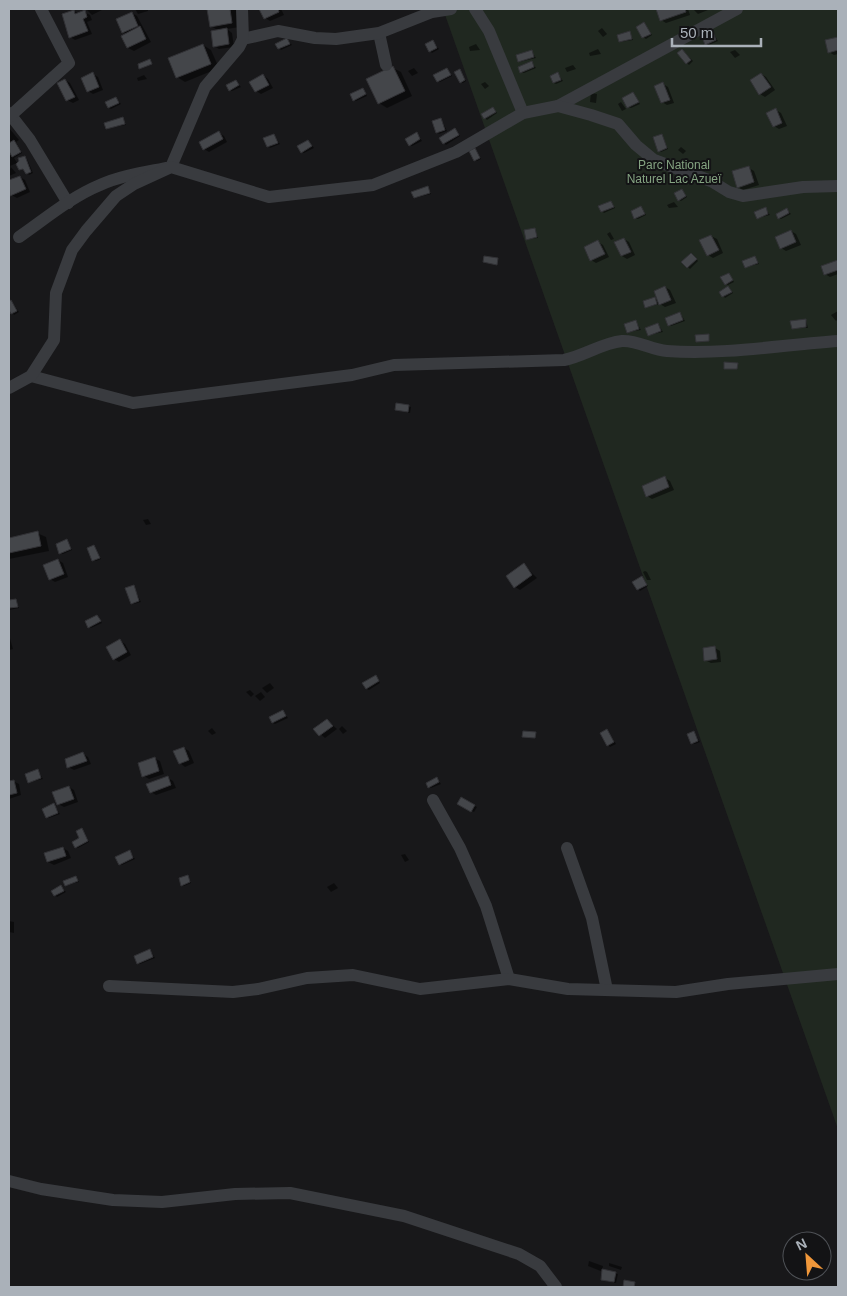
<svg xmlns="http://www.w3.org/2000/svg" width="847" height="1296" viewBox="0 0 847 1296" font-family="Arial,sans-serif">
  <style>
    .green { fill: #202820 }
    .shadow { fill: #0007 }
    .building { fill: #44464a; stroke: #323236 }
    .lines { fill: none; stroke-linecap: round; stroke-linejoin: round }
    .minor { stroke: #393b3f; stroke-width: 12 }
    .labels { text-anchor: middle; stroke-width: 4; stroke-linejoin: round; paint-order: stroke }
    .park-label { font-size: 12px; fill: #85a482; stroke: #131315 }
  </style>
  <rect width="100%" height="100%" fill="#18181a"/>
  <!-- green -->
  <polygon class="green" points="443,9 838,9 838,1129"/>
  <!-- shadow -->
  <g class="shadow">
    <polygon points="104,9 92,15 87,10 89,9"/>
    <polygon points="135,9 148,9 148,11 138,14"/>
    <polygon points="208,9 237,9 240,27 227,29 232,33 234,47 219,49 214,46 219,31 211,26"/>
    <polygon points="260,9 281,9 284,15 270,21 265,18"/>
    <polygon points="657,9 688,9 690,15 666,23 661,20"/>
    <polygon points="693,9 707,9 708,10 698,14"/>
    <polygon points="74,11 79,14 84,12 90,15 92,20 87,22 92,34 75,40 70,37"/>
    <polygon points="132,13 137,16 151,42 134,51 128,48 123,36 127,34 123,32"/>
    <polygon points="644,24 652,35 646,39 643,37"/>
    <polygon points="602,28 607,34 603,37 598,31"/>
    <polygon points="712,31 718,41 709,45 706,44"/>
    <polygon points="629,32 633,40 620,42"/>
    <polygon points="838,38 838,54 834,55 829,52 826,41"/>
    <polygon points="287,39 292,45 281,50 279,48"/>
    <polygon points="433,41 439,49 432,53 430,51"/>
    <polygon points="476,44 480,50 470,51 469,47"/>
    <polygon points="203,45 211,50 219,68 185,82 177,77"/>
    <polygon points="598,49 601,54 590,56 589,53"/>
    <polygon points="682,50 693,61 689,65 687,63"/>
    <polygon points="735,50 740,55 735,58 730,52"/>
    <polygon points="532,52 536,58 519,62"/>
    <polygon points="531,62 536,68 524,73 521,72"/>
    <polygon points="573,65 576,69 567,72 565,68"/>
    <polygon points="393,68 401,72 412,96 387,108 379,103"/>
    <polygon points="414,68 418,73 412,76 408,71"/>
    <polygon points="447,69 452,76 440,82 438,81"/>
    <polygon points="460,71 466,81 463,83 461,82"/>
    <polygon points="93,74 98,77 103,90 93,94 88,91"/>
    <polygon points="558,74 563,81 556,84 554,83"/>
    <polygon points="761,74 766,77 775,90 765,97 760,94"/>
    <polygon points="144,75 147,79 138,81 137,78"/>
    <polygon points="263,75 268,79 273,88 261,94 256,91"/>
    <polygon points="65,80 70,83 79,100 73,103 67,100"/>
    <polygon points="236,82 241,87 232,91 230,90"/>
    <polygon points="485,82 489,86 485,89 481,84"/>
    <polygon points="663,84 668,87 674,103 667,105 662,102"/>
    <polygon points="363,89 367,96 356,101 354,100"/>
    <polygon points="591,93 597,94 596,103 590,102"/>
    <polygon points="633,94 640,104 631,108 628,107"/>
    <polygon points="116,98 121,104 111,109 109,108 107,103"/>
    <polygon points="621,102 626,109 622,111 618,104"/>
    <polygon points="493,108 497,113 487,120 485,118"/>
    <polygon points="776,110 781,113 787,126 779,129 774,126"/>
    <polygon points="122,119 126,125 107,128"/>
    <polygon points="441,119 447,131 439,134 437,132"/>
    <polygon points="9,128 19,140 16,142 22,153 14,158 18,164 24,157 27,159 33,173 29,175 25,170 20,169 17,163 10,166 16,173 9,176 9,169 11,168 9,166"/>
    <polygon points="455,130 460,136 446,145 444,143"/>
    <polygon points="219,133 224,136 227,142 209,152 204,149"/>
    <polygon points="417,134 422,141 412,146 410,145"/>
    <polygon points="274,135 280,144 270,148 268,146"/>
    <polygon points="662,135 668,149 661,152 659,151"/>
    <polygon points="308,141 314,148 304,153 302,152"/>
    <polygon points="681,147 686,151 683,154 678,150"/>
    <polygon points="475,149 481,159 477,161 475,160"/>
    <polygon points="749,168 754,171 759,185 743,190 738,187"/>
    <polygon points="20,177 25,180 30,192 17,198 11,195 9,182"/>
    <polygon points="428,188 431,194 415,198"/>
    <polygon points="682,190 687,197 681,201 679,200"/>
    <polygon points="611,202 615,208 604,213 602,211"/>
    <polygon points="674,202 678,207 669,208 667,205"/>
    <polygon points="641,207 646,215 638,219 635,218"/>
    <polygon points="765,208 770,215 758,218"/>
    <polygon points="787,210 791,214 781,219 779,218"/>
    <polygon points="535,229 538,238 527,239"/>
    <polygon points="791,231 796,234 801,245 786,251 781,248"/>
    <polygon points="610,232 614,239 611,240 607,234"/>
    <polygon points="711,236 717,239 723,253 713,258 708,255"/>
    <polygon points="624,239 629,242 635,255 627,259 622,256 616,243"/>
    <polygon points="598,242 603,245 609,257 596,263 591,260"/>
    <polygon points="693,255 698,261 690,269 688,267"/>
    <polygon points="755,257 759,264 746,267"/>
    <polygon points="838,262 838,274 830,277 825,274 823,267"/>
    <polygon points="729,274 734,282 728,285 726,284"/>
    <polygon points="665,287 670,290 676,303 665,307 660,304 646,307 655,299 659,301"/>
    <polygon points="728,287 733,293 725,298 721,292"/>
    <polygon points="11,301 19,312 14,315 9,308"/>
    <polygon points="838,311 838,319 836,321 831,315"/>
    <polygon points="680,313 685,321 671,326 669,325"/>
    <polygon points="806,320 808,328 793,328"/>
    <polygon points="636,322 641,330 628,332"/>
    <polygon points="658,324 663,332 649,335"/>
    <polygon points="397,404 411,407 410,413 396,410"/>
    <polygon points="665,478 670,481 674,490 652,499 647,496"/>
    <polygon points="148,519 151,524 146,525 143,520"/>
    <polygon points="37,533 46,537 49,551 9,559 9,539"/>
    <polygon points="67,541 72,550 63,554 60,553"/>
    <polygon points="94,547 101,559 96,561 93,560"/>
    <polygon points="58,560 63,563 68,577 55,582 50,579"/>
    <polygon points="524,565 537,578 520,590 515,587"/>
    <polygon points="645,571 647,572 651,580 647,580 643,572"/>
    <polygon points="642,578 648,586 640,591 638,589"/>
    <polygon points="133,586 141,602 134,604 132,603"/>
    <polygon points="16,600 19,608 9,610 9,601"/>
    <polygon points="97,616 102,623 91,628 89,627"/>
    <polygon points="9,635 13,649 9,650"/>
    <polygon points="120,641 125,644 131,655 119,662 114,659"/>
    <polygon points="715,648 720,651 721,662 711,663 705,660"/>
    <polygon points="376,677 380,683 369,690 367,689 364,684"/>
    <polygon points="270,683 274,688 267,693 262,688"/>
    <polygon points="250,690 254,694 251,697 246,692"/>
    <polygon points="261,692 265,697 260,701 255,696"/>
    <polygon points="283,712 288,718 275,724 273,723"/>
    <polygon points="327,720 337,729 325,738 315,729"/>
    <polygon points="342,726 347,731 343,734 339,729"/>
    <polygon points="212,728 216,733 212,735 208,731"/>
    <polygon points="607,730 616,744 610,747 608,745"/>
    <polygon points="694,732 700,742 695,744 692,743"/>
    <polygon points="184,748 189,751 194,763 185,767 180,763"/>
    <polygon points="83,754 88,757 91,764 74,770 68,767"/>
    <polygon points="154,758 160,761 164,774 149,779 144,776"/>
    <polygon points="38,771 43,779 29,782"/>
    <polygon points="168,778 173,781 176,788 156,795 151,792"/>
    <polygon points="436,778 441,784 431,788 429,787"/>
    <polygon points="13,781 19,784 21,795 9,799 9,782"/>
    <polygon points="69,787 74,790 78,802 64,807 58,804"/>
    <polygon points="462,799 477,807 474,812 459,804"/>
    <polygon points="54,805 60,814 49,818 47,817"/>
    <polygon points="82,829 89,842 78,848 76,847 81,839"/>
    <polygon points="63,848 68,851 71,858 54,865 48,862"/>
    <polygon points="130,852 135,859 122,865 120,864"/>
    <polygon points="405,854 409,860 405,862 401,855"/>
    <polygon points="76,877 79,882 66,885"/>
    <polygon points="188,877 191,883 184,886 182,885"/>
    <polygon points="334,883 338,888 331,892 327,887"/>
    <polygon points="61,887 66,892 57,897 55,895"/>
    <polygon points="9,921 14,922 14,933 9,932"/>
    <polygon points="150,950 155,958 140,964 138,963"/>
    <polygon points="589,1261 603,1266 602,1271 618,1274 616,1283 602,1280 603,1272 588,1266"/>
    <polygon points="609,1263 622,1267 621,1270 609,1266"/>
  </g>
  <!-- building -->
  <g class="building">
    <polygon points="207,9 230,9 232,23 210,27"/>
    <polygon points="259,9 278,9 279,12 264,19"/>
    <polygon points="656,9 685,9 686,12 660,21"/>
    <polygon points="74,10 75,14 85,10 87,17 83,19 88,31 69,38 62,14"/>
    <polygon points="132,12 138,26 122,33 116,19"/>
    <polygon points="644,22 651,34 642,38 636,27"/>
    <polygon points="140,26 146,39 127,48 121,36"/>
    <polygon points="227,28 229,44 213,47 211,31"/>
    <polygon points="712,29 716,40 705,45 701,34"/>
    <polygon points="630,31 632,39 619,42 617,35"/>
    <polygon points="838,37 838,50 828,53 825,40"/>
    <polygon points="287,38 290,44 278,49 275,44"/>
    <polygon points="433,40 437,48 429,52 425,44"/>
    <polygon points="203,44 211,64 176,78 168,58"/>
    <polygon points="682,49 691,60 686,64 677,53"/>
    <polygon points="532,50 534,57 518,62 516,55"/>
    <polygon points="150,59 152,64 139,69 138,64"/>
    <polygon points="532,61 534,67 520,73 518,67"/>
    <polygon points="393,66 405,91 378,104 366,79"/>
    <polygon points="447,68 451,75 437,82 433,75"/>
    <polygon points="460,69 465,80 460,83 454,72"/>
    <polygon points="93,72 99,87 87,92 81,78"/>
    <polygon points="558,72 561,80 553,83 550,76"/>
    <polygon points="761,73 771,87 759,95 750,80"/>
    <polygon points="263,74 269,85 255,92 249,82"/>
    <polygon points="65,79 75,97 66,101 57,83"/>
    <polygon points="236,80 239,85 229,91 226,85"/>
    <polygon points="663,82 670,100 661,103 654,86"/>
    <polygon points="363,88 366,94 353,101 350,94"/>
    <polygon points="633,92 639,102 627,108 622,98"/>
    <polygon points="116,97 119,103 108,108 105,102"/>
    <polygon points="493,107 496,112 484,119 481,114"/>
    <polygon points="776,108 782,123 773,127 766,113"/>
    <polygon points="123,117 125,124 106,129 104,123"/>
    <polygon points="441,118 445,130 436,133 432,121"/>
    <polygon points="455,128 459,135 443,144 439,138"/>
    <polygon points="219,131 223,139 203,150 199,142"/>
    <polygon points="417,132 420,139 409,146 405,139"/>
    <polygon points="274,134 278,143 267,147 263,138"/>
    <polygon points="662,134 667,148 658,152 653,137"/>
    <polygon points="14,140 21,152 12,157 9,151 9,143"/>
    <polygon points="308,140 312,146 301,153 297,146"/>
    <polygon points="475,148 480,158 474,161 469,151"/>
    <polygon points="25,156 31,172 26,174 23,169 19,170 16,164 19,161 18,158"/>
    <polygon points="749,166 754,182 737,188 732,171"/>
    <polygon points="20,176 26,189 10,196 9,180"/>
    <polygon points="428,186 430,193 414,198 411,192"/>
    <polygon points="682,189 686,196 678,201 674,193"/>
    <polygon points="611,201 614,207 601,212 598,206"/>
    <polygon points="641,206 645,214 634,219 631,211"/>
    <polygon points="766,207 768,214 757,219 754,212"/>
    <polygon points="787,208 789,213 778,219 776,214"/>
    <polygon points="535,228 537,237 526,240 524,230"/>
    <polygon points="791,230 796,242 780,249 775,237"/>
    <polygon points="711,235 719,250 707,256 699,240"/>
    <polygon points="624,238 631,252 621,256 614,242"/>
    <polygon points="598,240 605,254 590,261 584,247"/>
    <polygon points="691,253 697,259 687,268 681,262"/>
    <polygon points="484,256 498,258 497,265 483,262"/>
    <polygon points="755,256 758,263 745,268 742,261"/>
    <polygon points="838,260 838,270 824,275 821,266"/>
    <polygon points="729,273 733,280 725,285 720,277"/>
    <polygon points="665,286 671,300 659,305 654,291"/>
    <polygon points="728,286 732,292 722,297 719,292"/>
    <polygon points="655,297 657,304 645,308 643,301"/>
    <polygon points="11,300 17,311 11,314 9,310 9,301"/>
    <polygon points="680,312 683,320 668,326 665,318"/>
    <polygon points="806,319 806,327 792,329 790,321"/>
    <polygon points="636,320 639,329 627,333 624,324"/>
    <polygon points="658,323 661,331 648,336 645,328"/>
    <polygon points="709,334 709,341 696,342 695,335"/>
    <polygon points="724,362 738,363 737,369 724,369"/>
    <polygon points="396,403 409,405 408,412 395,410"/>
    <polygon points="665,476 669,487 646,497 642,486"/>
    <polygon points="38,531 41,546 9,553 9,538"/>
    <polygon points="67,539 71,549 59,554 56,544"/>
    <polygon points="94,545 100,558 92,561 87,548"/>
    <polygon points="58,559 64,574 49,580 43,565"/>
    <polygon points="524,563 532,575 514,588 506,576"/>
    <polygon points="642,576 647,585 637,590 632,582"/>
    <polygon points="134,585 139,601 131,604 125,588"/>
    <polygon points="16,599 18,607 9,608 9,600"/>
    <polygon points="97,615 101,621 88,628 85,621"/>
    <polygon points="120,639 127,652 113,660 106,647"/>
    <polygon points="715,646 717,659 704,661 703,648"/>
    <polygon points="376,675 379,681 366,689 362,683"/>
    <polygon points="283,710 286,716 272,723 269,717"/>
    <polygon points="327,719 333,726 319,736 313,729"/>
    <polygon points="607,729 614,742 607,746 600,733"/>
    <polygon points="523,731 536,732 535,738 522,737"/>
    <polygon points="694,731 698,741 691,744 687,734"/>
    <polygon points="184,747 189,760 179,764 173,751"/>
    <polygon points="83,752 87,761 67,768 65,759"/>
    <polygon points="155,757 159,771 142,777 138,763"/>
    <polygon points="38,769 41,778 28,783 25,774"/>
    <polygon points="168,776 171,785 150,793 146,784"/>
    <polygon points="437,777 439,782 428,788 426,783"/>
    <polygon points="14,780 17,793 9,795 9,781"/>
    <polygon points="69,786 74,799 57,805 52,792"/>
    <polygon points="461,797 475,805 471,812 457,804"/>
    <polygon points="54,803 58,813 46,818 42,809"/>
    <polygon points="82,828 88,841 75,848 72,842 79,838 76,831"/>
    <polygon points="63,847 66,856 47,862 44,853"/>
    <polygon points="130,850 133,858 119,865 115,857"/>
    <polygon points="188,875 190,882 181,886 179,878"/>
    <polygon points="76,876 78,881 65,886 63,881"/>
    <polygon points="61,885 64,891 54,896 51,891"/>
    <polygon points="150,949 153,957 137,964 134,956"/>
    <polygon points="602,1269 616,1272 614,1282 601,1280"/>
    <polygon points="624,1280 635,1282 634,1287 623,1287"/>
  </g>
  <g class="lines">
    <!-- minor -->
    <g class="minor">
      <polyline points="475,9 489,31 523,113"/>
      <polyline points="379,33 386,65"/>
      <polyline points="243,39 278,31 315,38 336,39 379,33 432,12 451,9"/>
      <polyline points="558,106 737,9"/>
      <polyline points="9,113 30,140 68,203"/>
      <polyline points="9,117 69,63 41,9"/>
      <path d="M19 237C45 219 71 197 100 185 122 175 147 172 171 167L205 87 239 47 243 39 242 9"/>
      <path d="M31 376 133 403 352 375 394 365 564 360C584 356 602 343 622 341 637 340 652 350 667 351 724 355 782 345 838 341"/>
      <polyline points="9,388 31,376 54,340 56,293 72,250 86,231 116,196 134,184 171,167 269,197 373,185 456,152 523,113 558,106 591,115 618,124 636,145 654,160 711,181 729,192 743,196 803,187 838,186"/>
      <polyline points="433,800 460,848 486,906 509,979"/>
      <polyline points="567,848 592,918 607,990"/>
      <polyline points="109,986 233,992 258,989 307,978 353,975 420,989 509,979 568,989 676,992 728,984 838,974"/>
      <polyline points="9,1181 41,1189 113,1200 162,1202 235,1194 290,1193 404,1216 519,1254 540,1266 556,1287"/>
    </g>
  </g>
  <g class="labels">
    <!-- park labels -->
    <g class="park-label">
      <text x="674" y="169">Parc National<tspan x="674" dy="14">Naturel Lac Azueï</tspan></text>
    </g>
  </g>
  <!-- border -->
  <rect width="847" height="1296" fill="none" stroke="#aab1b9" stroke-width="20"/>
  <!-- north arrow -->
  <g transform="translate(807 1256) rotate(334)"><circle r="24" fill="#131315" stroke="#4f5257"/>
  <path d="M0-4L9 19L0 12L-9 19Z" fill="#f0973a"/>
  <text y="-8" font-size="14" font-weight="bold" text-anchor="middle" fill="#aab1b9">N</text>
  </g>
  <!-- scale -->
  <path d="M672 38v8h89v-8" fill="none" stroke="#aab1b9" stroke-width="2.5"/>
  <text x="680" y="38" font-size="15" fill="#aab1b9" stroke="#131315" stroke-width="4" paint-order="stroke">50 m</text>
</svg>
